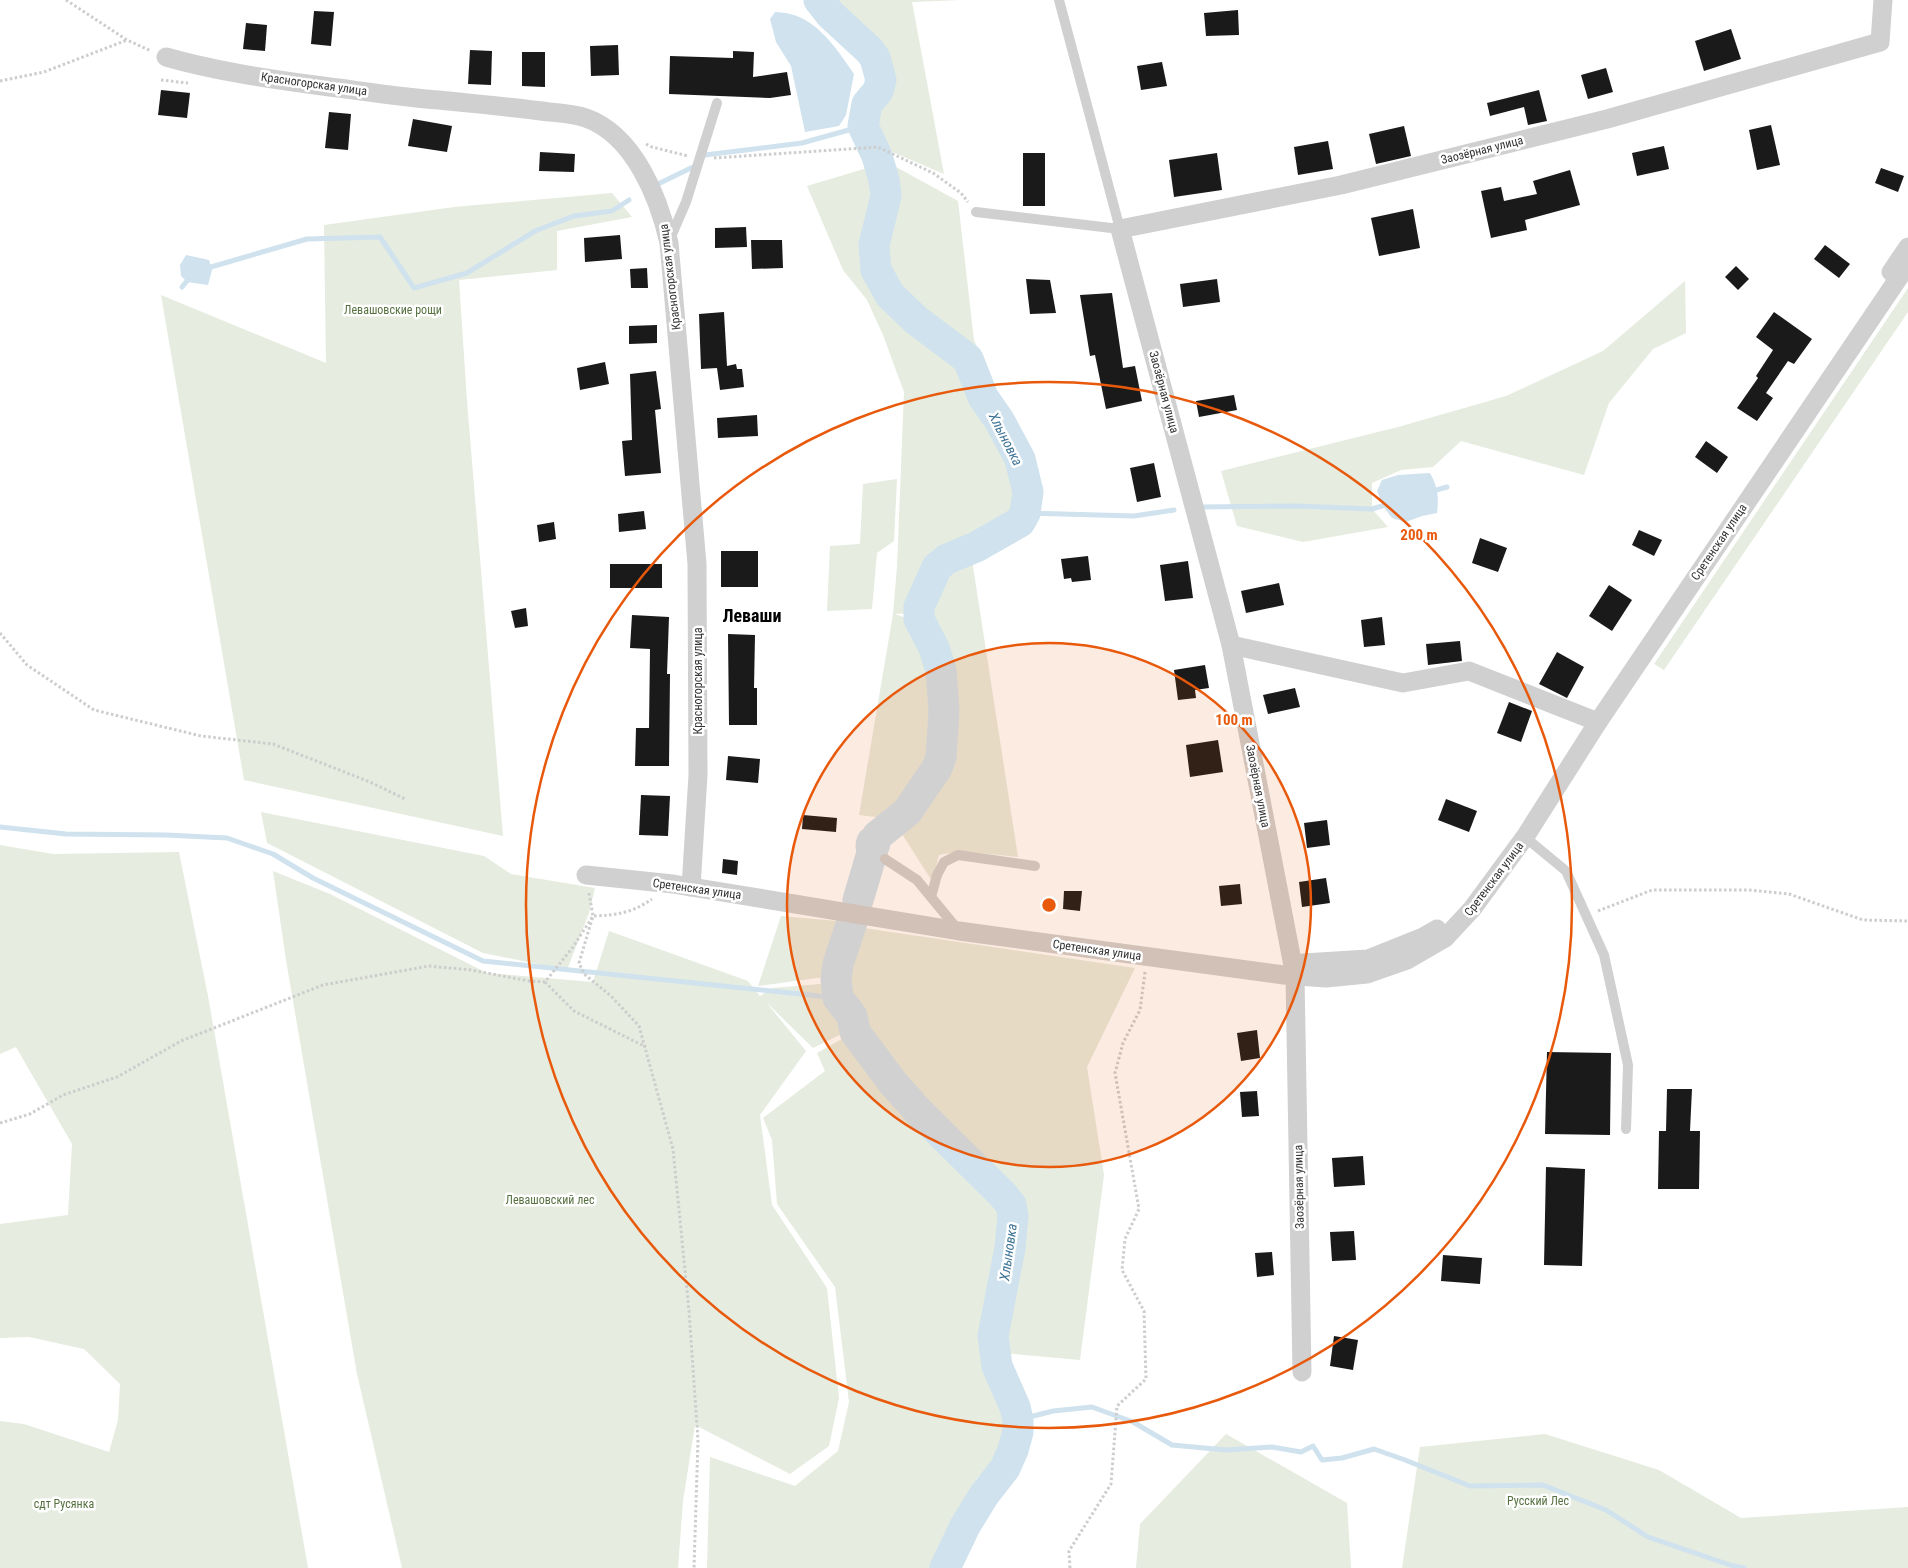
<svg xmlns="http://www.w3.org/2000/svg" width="1908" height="1568" viewBox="0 0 1908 1568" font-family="'Roboto Condensed',sans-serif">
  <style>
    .green { fill: #e6ecdf }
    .water { fill: #cfe2ee }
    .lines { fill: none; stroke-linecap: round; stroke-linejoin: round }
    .stream { stroke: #cfe2ee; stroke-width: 5 }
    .river { stroke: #cfe2ee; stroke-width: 31 }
    .building { fill: #1a1a1a }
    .path { stroke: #cdcdcd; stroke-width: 3; stroke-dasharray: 2.5 2.5; stroke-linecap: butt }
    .lane { stroke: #d0d0d0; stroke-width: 10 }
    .street { stroke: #d0d0d0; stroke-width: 19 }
    .ring { fill: none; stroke: #e8590c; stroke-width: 2.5 }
    .labels { text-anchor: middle; stroke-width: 5; stroke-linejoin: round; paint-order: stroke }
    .street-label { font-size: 12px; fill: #333; stroke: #fff }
    .park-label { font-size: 12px; fill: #56703f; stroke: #fff }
    .water-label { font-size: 14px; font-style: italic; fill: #3f7597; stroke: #fff }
    .district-label { font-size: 18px; font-weight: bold; fill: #000; stroke: #fff }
    .centre { fill: #e8590c; stroke: #fff; stroke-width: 2.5 }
    .ring-label { font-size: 15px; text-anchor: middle; font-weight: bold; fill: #e8590c; stroke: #fff; stroke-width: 5; stroke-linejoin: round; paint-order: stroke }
  </style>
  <rect width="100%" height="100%" fill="#fff"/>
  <!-- green -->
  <g class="green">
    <polygon points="836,0 961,0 912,2 944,174 888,150 878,140 875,119 880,53 840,10"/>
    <polygon points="887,162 958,201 974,340 1007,423 1020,482 1017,514 931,556 913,613 895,614 909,619 932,657 940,686 938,723 935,750 929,775 902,805 892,819 859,815 893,614 897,567 904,392 883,335 867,300 843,270 807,186"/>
    <polygon points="612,193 632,217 557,231 557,270 459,280 467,401 503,836 244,780 161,295 326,363 324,225 454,207"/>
    <polygon points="1685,281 1686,333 1653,349 1609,403 1584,475 1461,441 1433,467 1401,470 1372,483 1372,509 1388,527 1303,542 1237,526 1221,471 1398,427 1506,396 1603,351"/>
    <polygon points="1908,288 1908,312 1664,670 1654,664"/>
    <polygon points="897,479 894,541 877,553 872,609 827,611 830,546 860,544 863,484"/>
    <polygon points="972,560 1018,857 962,851 939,855 932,881 902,834 947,758 948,668 925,617 953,565"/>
    <polygon points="261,812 484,856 511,874 595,888 589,913 567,970 483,953 267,843"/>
    <polygon points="0,845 53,854 179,852 208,996 308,1568 0,1568 0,1421 24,1424 109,1452 118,1420 120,1384 84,1349 29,1337 0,1338 0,1224 68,1215 72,1144 16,1047 0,1054"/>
    <polygon points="273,871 330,894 487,973 593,982 609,931 748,981 760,996 772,988 820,984 838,998 848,1031 813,1048 766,1002 806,1051 760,1115 772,1205 827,1288 839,1398 829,1446 790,1474 695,1425 683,1501 678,1568 402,1568 357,1374 286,960"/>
    <polygon points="781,916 849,922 825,977 758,986"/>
    <polygon points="864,928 1135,968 1087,1067 1104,1175 1080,1360 1003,1353 1021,1230 1020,1203 955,1139 872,1048 847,977"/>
    <polygon points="849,1035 906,1117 924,1124 947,1155 969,1166 989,1188 1003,1209 1005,1241 999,1269 994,1309 986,1330 985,1350 991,1389 1010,1412 1002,1452 977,1478 947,1539 937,1568 707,1568 710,1457 795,1486 838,1451 849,1402 835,1287 777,1204 772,1140 763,1118 825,1071 817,1053"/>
    <polygon points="1226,1434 1347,1503 1351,1568 1136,1568 1140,1524"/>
    <polygon points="1545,1434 1659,1470 1741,1518 1908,1507 1908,1568 1402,1568 1420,1447"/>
  </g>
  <!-- water -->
  <g class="water">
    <path d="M775 12C813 12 834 45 854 74L846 115 839 126 805 132 791 66 776 42 770 19Z"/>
    <polygon points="186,255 209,260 212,270 208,285 187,282 181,276 180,265"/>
    <path d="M1430 473C1438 487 1439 498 1437 513L1422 516 1406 522 1392 518 1383 506 1377 491 1382 480 1398 475Z"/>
    <path d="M880 825 887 829 875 852 872 866 865 875 849 876 861 861C859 857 856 854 856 850 854 837 862 822 876 830Z"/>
  </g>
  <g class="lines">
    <!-- stream -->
    <g class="stream">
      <polyline points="705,155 802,143 863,126"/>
      <polyline points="660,183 693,167"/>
      <polyline points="204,269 307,239 380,237 414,288 467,273 535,231 574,216 612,211 629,200"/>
      <polyline points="182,287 191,276"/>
      <polyline points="1433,491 1447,487"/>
      <polyline points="1198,507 1295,506 1372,509 1389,504"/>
      <polyline points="1025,513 1134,516 1174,510"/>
      <polyline points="0,827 66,834 166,835 227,838 273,854 313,878 483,961 838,998"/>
      <polyline points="1018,1420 1053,1411 1092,1407 1133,1422 1172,1445 1226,1450 1272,1447 1301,1452 1313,1446 1322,1460 1342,1458 1374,1449 1405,1460 1470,1486 1543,1485 1606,1510 1648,1537 1730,1565 1744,1568"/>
    </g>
    <!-- river -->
    <g class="river">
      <polyline points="819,0 830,14 869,50 875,58 881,80 878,91 867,104 863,126 877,156 884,180 886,196 874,245 876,270 890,295 916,320 968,359 983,397 999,420 1020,459 1028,492 1025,513 1020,522 976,547 947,559 937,567 919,607 919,619 934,648 941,670 944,711 941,757 937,768 907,812 877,836 858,900"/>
      <polyline points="853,919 838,964 836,980 838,998 852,1016 855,1032 893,1083 919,1112 1003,1195 1011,1205 1013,1216 1010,1248 993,1336 997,1366 1015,1407 1018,1420 1018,1432 1013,1450 1005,1468 984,1495 965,1526 945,1568"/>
    </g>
  </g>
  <!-- building -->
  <g class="building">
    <polygon points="1238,10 1239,35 1206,36 1204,13"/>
    <polygon points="314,11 334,12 331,46 311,44"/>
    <polygon points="246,23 267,25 265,51 243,49"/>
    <polygon points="1731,29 1741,59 1704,71 1695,41"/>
    <polygon points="618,45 619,75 591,76 590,46"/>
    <polygon points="470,50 492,51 491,85 468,84"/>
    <polygon points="733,51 754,52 753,77 787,72 791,95 770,98 669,94 670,56 733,58"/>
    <polygon points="522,52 545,52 545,87 522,86"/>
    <polygon points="1162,62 1167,86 1141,90 1137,66"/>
    <polygon points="1606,68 1613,92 1588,99 1581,75"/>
    <polygon points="161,90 190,93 187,118 158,115"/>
    <polygon points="1539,90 1547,121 1528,125 1524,107 1490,116 1487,103"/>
    <polygon points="329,112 351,114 348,150 325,148"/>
    <polygon points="413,119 452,126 447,152 408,146"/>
    <polygon points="1771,125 1780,165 1757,170 1749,130"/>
    <polygon points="1404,126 1411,156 1376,164 1369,134"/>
    <polygon points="1328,141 1333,169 1298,175 1294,147"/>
    <polygon points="1664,146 1669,169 1637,176 1632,153"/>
    <polygon points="540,152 575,154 574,172 539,171"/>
    <rect x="1023" y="153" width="22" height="53"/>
    <polygon points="1217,153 1222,190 1174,197 1169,160"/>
    <polygon points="1881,168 1904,176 1898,192 1875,183"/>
    <polygon points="1570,170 1580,205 1525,220 1527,230 1491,238 1481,191 1501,187 1504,201 1537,194 1533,181"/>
    <polygon points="1413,209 1420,248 1379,256 1371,218"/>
    <polygon points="746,227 747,247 715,248 715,228"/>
    <polygon points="620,235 622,259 585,262 584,238"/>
    <polygon points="751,240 782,240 783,268 752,269"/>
    <polygon points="1825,245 1850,264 1839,278 1814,259"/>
    <polygon points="1736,266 1749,279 1738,290 1725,277"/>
    <polygon points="647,268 648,288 631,288 630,269"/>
    <polygon points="1026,279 1050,280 1056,313 1030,314"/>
    <polygon points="1217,279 1220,302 1183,307 1180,284"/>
    <polygon points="1112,293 1123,368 1135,366 1142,401 1106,409 1095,355 1090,356 1080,295"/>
    <polygon points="724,312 727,366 736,364 737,369 742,369 744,387 720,390 717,368 701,369 699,314"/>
    <polygon points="1774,312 1812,339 1794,364 1788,361 1766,393 1773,398 1757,421 1737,408 1758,378 1756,376 1773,350 1756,337"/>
    <polygon points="657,325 657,343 629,344 629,326"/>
    <polygon points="605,362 609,384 580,390 577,368"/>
    <polygon points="656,371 661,409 655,410 661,473 625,476 622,441 632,440 630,374"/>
    <polygon points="1234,395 1237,410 1199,417 1196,401"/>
    <polygon points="757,415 758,436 718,438 717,418"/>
    <polygon points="1706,441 1728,457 1717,473 1695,457"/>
    <polygon points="1154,463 1161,497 1137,502 1130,468"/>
    <polygon points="644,511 646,529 619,532 618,514"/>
    <polygon points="554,522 556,539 539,542 537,525"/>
    <polygon points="1639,530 1662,540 1654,556 1632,545"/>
    <polygon points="1480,538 1507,548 1498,572 1472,563"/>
    <rect x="721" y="551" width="37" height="36"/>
    <polygon points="1088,556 1091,580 1072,582 1071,578 1064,579 1061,559"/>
    <polygon points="1188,561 1193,598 1165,601 1160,565"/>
    <rect x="610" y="564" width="52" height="24"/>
    <polygon points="1279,583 1284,605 1246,613 1241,591"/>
    <polygon points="1609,585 1632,600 1612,631 1589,616"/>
    <polygon points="526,608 528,626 515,628 511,611"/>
    <polygon points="632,615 669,617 667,674 670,674 669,766 635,766 636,728 649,728 650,649 630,648"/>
    <polygon points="1382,617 1385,645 1364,647 1361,620"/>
    <polygon points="728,634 755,635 754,688 757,688 757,725 729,725"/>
    <polygon points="1460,641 1462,661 1428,665 1426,644"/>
    <polygon points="1557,652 1584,667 1567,698 1539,684"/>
    <polygon points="1205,665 1209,688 1195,690 1196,698 1178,700 1174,670"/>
    <polygon points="1295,688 1300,707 1268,714 1263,695"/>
    <polygon points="1509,702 1532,711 1521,742 1497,733"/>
    <polygon points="1218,740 1223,772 1190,777 1186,745"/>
    <polygon points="728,756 760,759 758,783 726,780"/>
    <polygon points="641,795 670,796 668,836 639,835"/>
    <polygon points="1446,799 1477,811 1469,832 1438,820"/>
    <polygon points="803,815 837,818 836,832 802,829"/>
    <polygon points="1327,820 1330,845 1307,848 1304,823"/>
    <polygon points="723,859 738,861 737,875 722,873"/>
    <polygon points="1326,878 1330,903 1302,907 1299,882"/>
    <polygon points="1240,884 1242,904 1221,906 1219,886"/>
    <polygon points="1064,891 1082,891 1080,911 1063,909"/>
    <polygon points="1257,1030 1260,1058 1241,1061 1237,1033"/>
    <polygon points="1547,1052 1611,1053 1610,1135 1545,1134"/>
    <polygon points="1667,1089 1692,1089 1690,1131 1700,1131 1699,1189 1658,1189 1659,1131 1666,1131"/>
    <polygon points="1257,1091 1259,1116 1242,1117 1240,1092"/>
    <polygon points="1363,1156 1365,1185 1334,1187 1332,1158"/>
    <polygon points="1546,1167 1585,1169 1582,1266 1544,1265"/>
    <polygon points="1354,1231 1356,1260 1332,1261 1330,1232"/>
    <polygon points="1272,1252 1274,1275 1257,1277 1255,1253"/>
    <polygon points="1443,1255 1482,1258 1480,1284 1441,1281"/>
    <polygon points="1334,1336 1358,1340 1353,1370 1330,1366"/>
  </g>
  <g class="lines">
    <!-- path -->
    <g class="path">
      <polyline points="66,0 127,40 151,51"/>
      <polyline points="161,80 188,83"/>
      <polyline points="0,81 44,72 127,40"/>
      <polyline points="646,144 652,147 688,156"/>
      <polyline points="714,158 878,147 933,173 961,193 968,202"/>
      <polyline points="0,633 27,665 94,710 201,736 273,744 370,782 405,799"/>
      <polyline points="589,893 593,916 579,963 584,974 611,996 639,1026 673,1149 689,1311 698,1440 694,1568"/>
      <polyline points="1598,911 1652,890 1749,890 1789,894 1863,920 1908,921"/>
      <polyline points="545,982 574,1011 646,1047"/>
      <path d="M0 1123 30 1114 63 1095 117 1077 181 1041 323 985 429 966 471 970 529 981 545 982 573 947 593 916C617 915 632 913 652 899"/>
      <polyline points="1070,1568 1069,1551 1111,1484 1117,1406 1146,1379 1144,1311 1122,1270 1125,1239 1139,1209 1115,1073 1123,1043 1140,1010 1145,972"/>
    </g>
    <!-- lane -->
    <g class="lane">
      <polyline points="976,212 1120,229 1059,0"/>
      <polyline points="670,239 686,202 717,103"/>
      <polyline points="1525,837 1566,871 1604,955 1628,1065 1626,1129"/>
      <polyline points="885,859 917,880 959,931"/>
      <polyline points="931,897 937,875 944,862 958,855 1035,866"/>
    </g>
    <!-- street -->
    <g class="street">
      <path d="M166 57C215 71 264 78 315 85 356 90 398 97 439 100 476 104 512 107 549 112 560 113 575 114 586 118 634 135 659 198 669 243L697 564 698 775 691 887"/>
      <polyline points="1891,272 1908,247"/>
      <polyline points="1231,645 1403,683 1469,671 1598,722"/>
      <polyline points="586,875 673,884 959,931 1284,975 1326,978 1367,974 1407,960 1445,938 1472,909 1525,837 1598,722 1908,264"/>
      <polyline points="1303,963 1368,959 1423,937 1437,929"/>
      <polyline points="1302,1372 1295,976 1231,645 1120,229 1341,185 1607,119 1880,42 1883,0"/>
    </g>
  </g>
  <!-- distance rings -->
  <circle cx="1049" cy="905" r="262" fill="#e8590c" fill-opacity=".12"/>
  <g class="ring">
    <circle cx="1049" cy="905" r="262"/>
    <circle cx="1049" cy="905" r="523"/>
  </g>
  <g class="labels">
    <!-- street labels -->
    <g class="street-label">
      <text transform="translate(314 84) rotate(8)" y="4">Красногорская улица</text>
      <text transform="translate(1482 150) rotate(-14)" y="4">Заозёрная улица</text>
      <text transform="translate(670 277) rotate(-97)" y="4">Красногорская улица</text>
      <text transform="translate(1164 392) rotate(75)" y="4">Заозёрная улица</text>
      <text transform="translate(1719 542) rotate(-56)" y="4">Сретенская улица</text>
      <text transform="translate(698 681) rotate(-90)" y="4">Красногорская улица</text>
      <text transform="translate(1258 786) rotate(79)" y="4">Заозёрная улица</text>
      <text transform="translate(1494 879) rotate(-53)" y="4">Сретенская улица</text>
      <text transform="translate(697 889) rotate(8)" y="4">Сретенская улица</text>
      <text transform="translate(1097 950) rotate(8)" y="4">Сретенская улица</text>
      <text transform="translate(1299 1187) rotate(-91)" y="4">Заозёрная улица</text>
    </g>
    <!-- park labels -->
    <g class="park-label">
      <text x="393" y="314">Левашовские рощи</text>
      <text x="550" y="1204">Левашовский лес</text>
      <text x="1538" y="1505">Русский Лес</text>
      <text x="64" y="1508">сдт Русянка</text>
    </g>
    <!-- water labels -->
    <g class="water-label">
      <text transform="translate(1006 439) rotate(63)" y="5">Хлыновка</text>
      <text transform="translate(1008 1252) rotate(-82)" y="5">Хлыновка</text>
    </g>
    <!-- district labels -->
    <g class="district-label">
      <text x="752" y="622">Леваши</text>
    </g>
  </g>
  <circle cx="1049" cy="905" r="8" class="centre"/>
  <g class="ring-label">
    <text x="1419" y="540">200 m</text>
    <text x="1234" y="725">100 m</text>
  </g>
</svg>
